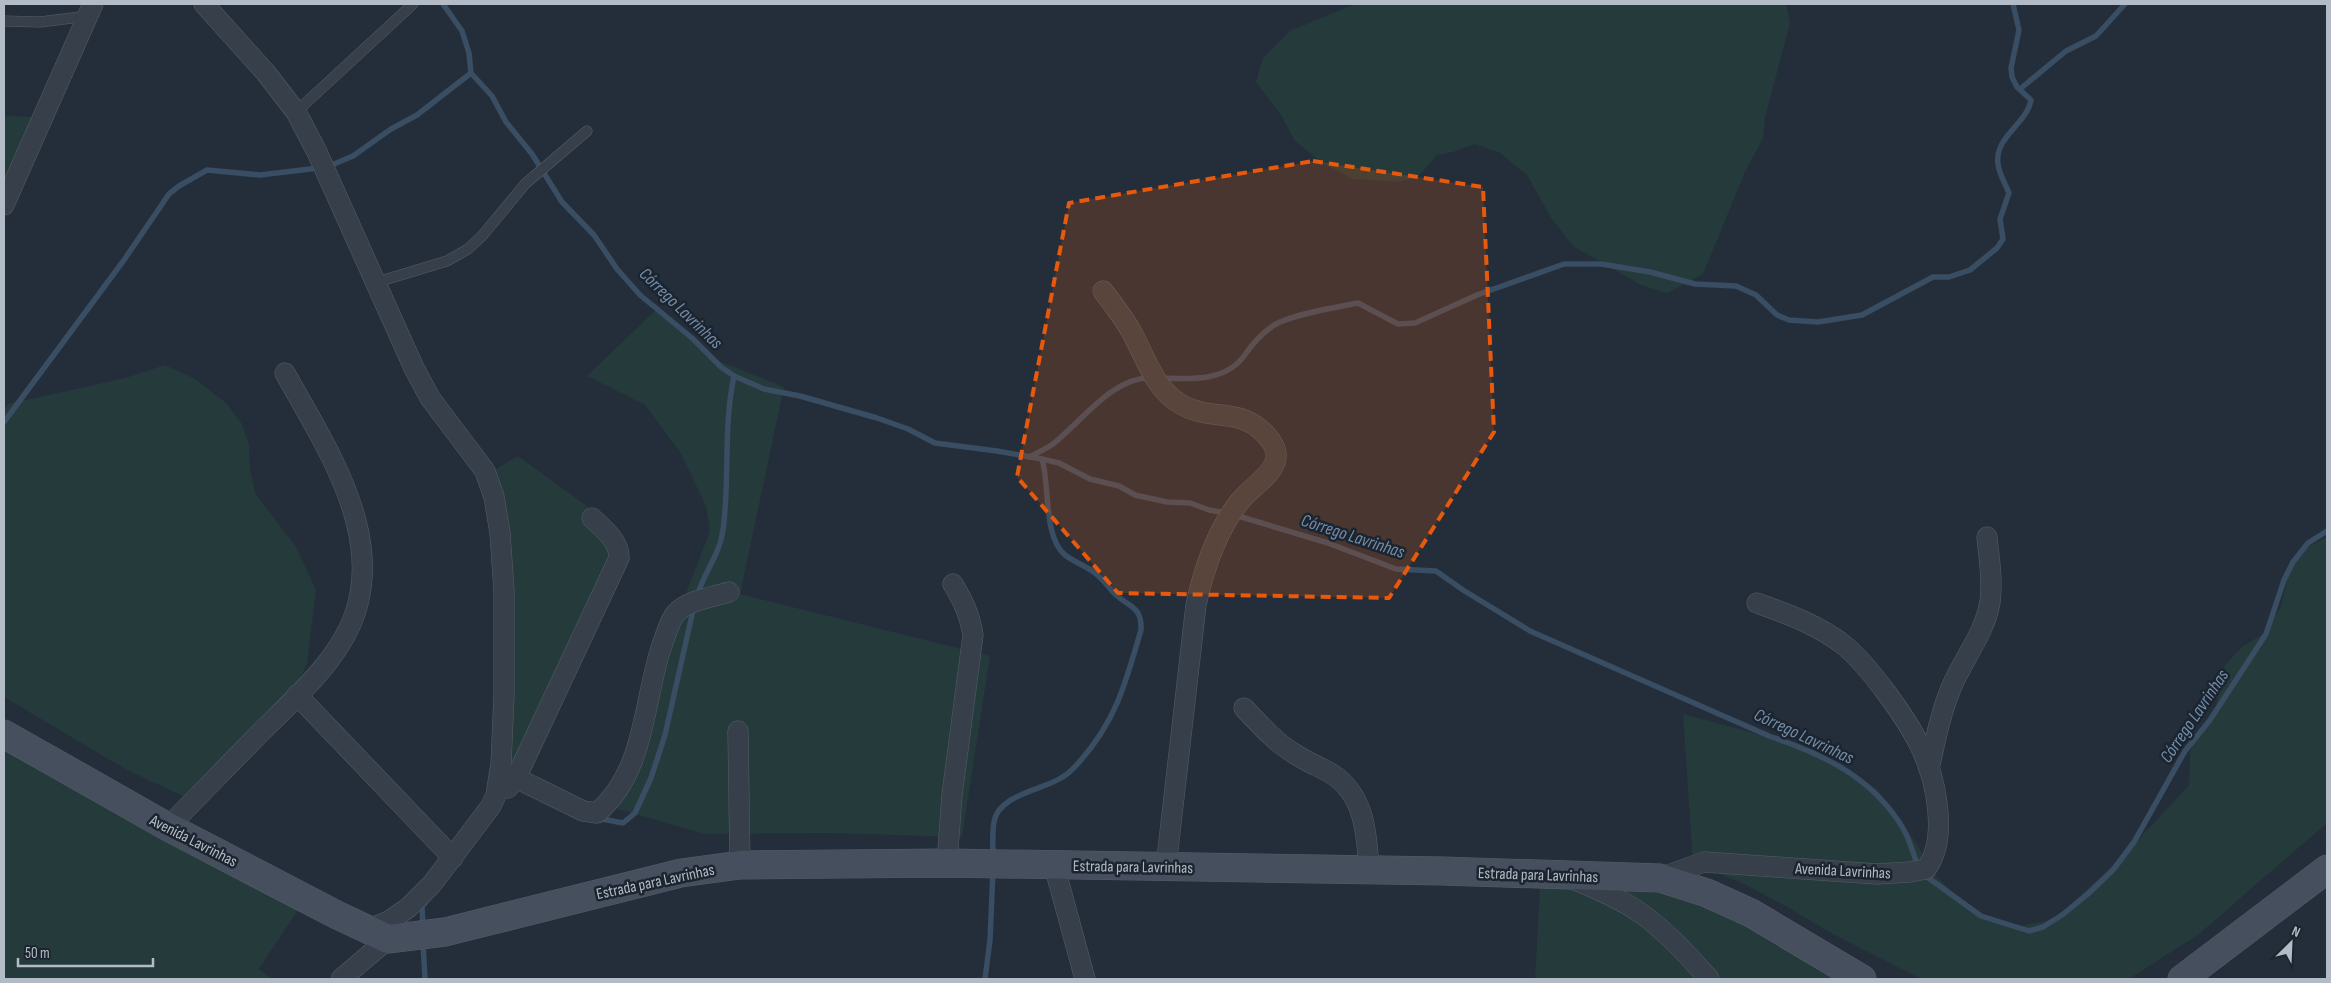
<svg xmlns="http://www.w3.org/2000/svg" width="2331" height="983" viewBox="0 0 2331 983" font-family="'Sofia Sans Condensed',sans-serif">
  <style>
    .green { fill: #253a3b }
    .lines { fill: none; stroke-linecap: round; stroke-linejoin: round }
    .stream { stroke: #394d63; stroke-width: 5.5 }
    .lane-casing { stroke: #555e68; stroke-width: 11 }
    .street-casing { stroke: #555e68; stroke-width: 21 }
    .secondary-casing { stroke: #555e68; stroke-width: 29 }
    .lane { stroke: #37404a; stroke-width: 10 }
    .street { stroke: #37404a; stroke-width: 20 }
    .secondary { stroke: #454f5d; stroke-width: 28 }
    .marked { fill: #e8590c; fill-opacity: 0.2; stroke: #e8590c; stroke-width: 4; stroke-dasharray: 10 6; stroke-linejoin: round }
    .labels { text-anchor: middle; stroke-width: 5; stroke-linejoin: round; paint-order: stroke }
    .street-label { font-size: 16px; fill: #b2bbc6; stroke: #1c252f }
    .water-label { font-size: 18px; font-style: italic; fill: #738da9; stroke: #1c252f }
  </style>
  <rect width="100%" height="100%" fill="#232e3a"/>
  <!-- green -->
  <g class="green">
    <polygon points="1355,4 1786,4 1790,23 1765,118 1763,138 1745,172 1703,274 1667,293 1641,285 1573,246 1551,218 1527,175 1500,153 1475,144 1453,152 1437,155 1418,177 1399,182 1353,179 1321,162 1295,141 1281,115 1256,82 1263,58 1290,31"/>
    <polygon points="4,116 42,117 4,199"/>
    <polygon points="659,307 709,357 784,387 740,594 990,656 962,837 828,833 705,834 615,808 651,672 679,612 710,531 706,506 680,452 645,405 587,376"/>
    <polygon points="165,365 195,379 226,403 242,424 249,445 250,469 255,493 296,547 316,590 307,664 291,696 183,796 127,770 4,697 4,410 8,404 125,378"/>
    <polygon points="518,456 595,512 611,558 514,765 503,780 491,472"/>
    <polygon points="2327,537 2327,823 2199,934 2129,979 1921,979 1831,933 1784,905 1740,882 1693,863 1683,714 1814,749 1877,789 1912,837 1938,878 1974,912 2011,928 2055,919 2127,852 2189,785 2190,753 2194,737 2214,715 2225,665 2243,646 2265,633 2281,607 2288,575 2298,552"/>
    <polygon points="4,731 306,898 259,969 272,979 4,979"/>
    <polygon points="1540,885 1681,891 1849,979 1535,979"/>
  </g>
  <g class="lines">
    <!-- stream -->
    <g class="stream">
      <polyline points="443,4 462,31 469,53 471,73 492,96 506,122 532,154 562,202 594,235 617,269 640,295 692,338 721,367 734,376 764,389 800,396 877,418 908,429 935,443 997,451 1042,459 1059,463 1090,479 1119,486 1135,495 1167,502 1190,503 1209,510 1226,513"/>
      <polyline points="2020,89 2066,51 2096,36 2125,4"/>
      <path d="M1162 378C1190 379 1225 382 1244 356 1253 343 1265 329 1280 322 1304 312 1333 308 1358 303L1398 324 1415 323 1477 295 1564 264H1601L1650 272 1695 284 1736 286 1756 295 1777 315 1789 320 1818 322 1862 315 1933 277H1949L1970 270 1997 248 2003 239 2000 219 2009 193C2005 183 1999 174 1998 164 1994 137 2027 124 2031 100L2017 87 2012 77 2011 68 2019 30 2013 4"/>
      <polyline points="4,422 124,260 169,194 179,186 207,170 260,175 327,167 353,156 391,129 417,115 471,73"/>
      <path d="M1029 457C1037 453 1046 449 1053 444 1081 422 1113 377 1150 378"/>
      <path d="M1235 515 1328 543 1396 569 1436 571 1463 590 1530 631 1769 736C1823 754 1874 778 1904 830 1910 841 1913 854 1918 866"/>
      <path d="M697 597C703 573 720 555 723 530 730 479 723 427 734 376"/>
      <polyline points="597,818 623,823 635,813 651,778 665,735 694,606"/>
      <path d="M993 857C993 846 992 833 994 822 998 795 1042 790 1061 778 1069 774 1075 767 1081 760 1117 719 1126 681 1141 630 1142 607 1131 608 1116 595 1109 588 1104 580 1095 573 1086 566 1074 562 1065 555 1043 537 1050 485 1042 459"/>
      <polyline points="1923,874 1981,916 2029,931 2043,927 2062,915 2090,892 2113,870 2134,842 2185,751 2210,720 2266,634 2284,580 2293,562 2308,543 2327,531"/>
      <polyline points="423,928 422,906 425,903"/>
      <polyline points="423,942 425,979"/>
      <polyline points="985,979 990,940 993,871"/>
    </g>
    <defs>
      <g id="lane">
        <polyline points="4,21 40,22 88,16"/>
        <polyline points="296,112 413,4"/>
        <polyline points="374,283 447,261 468,249 482,236 525,184 587,131"/>
      </g>
      <g id="street">
        <polyline points="204,4 266,73 296,112 317,152 414,368 430,398 485,471 494,497 500,533 504,591 504,695 501,764 496,795 491,806 432,884 408,908 389,921 367,930"/>
        <polyline points="4,205 93,4"/>
        <path d="M1103 291C1113 304 1123 317 1131 331 1146 358 1154 389 1182 405 1215 423 1243 404 1271 441 1275 447 1278 454 1275 462 1270 477 1250 488 1240 501 1216 531 1204 568 1196 605L1166 867"/>
        <polyline points="297,695 453,858"/>
        <path d="M1244 708C1260 725 1275 742 1295 754 1307 762 1320 767 1332 774 1365 795 1367 835 1369 870"/>
        <polyline points="738,731 740,865"/>
        <path d="M1929 769C1935 742 1940 715 1951 688 1963 659 1985 633 1990 602 1993 580 1989 558 1987 537"/>
        <path d="M516 778 583 811 597 813C646 771 643 701 662 645 666 635 669 621 676 613 688 600 713 597 729 592"/>
        <path d="M508 788 516 778 619 558C620 542 603 528 592 518"/>
        <path d="M168 827C199 795 230 764 261 732 297 696 343 657 357 607 365 579 363 548 356 521 342 468 311 420 285 373"/>
        <path d="M947 863 952 795 973 635C970 615 963 601 953 584"/>
        <polyline points="1054,865 1085,979"/>
        <path d="M1660 878 1704 862 1877 874 1910 872 1926 869C1949 839 1936 778 1920 746 1906 717 1869 666 1845 646 1819 625 1787 614 1757 603"/>
        <path d="M1573 879C1596 889 1621 899 1642 914 1667 932 1689 956 1709 979"/>
        <polyline points="341,979 388,939"/>
      </g>
      <g id="secondary">
        <polyline points="4,734 168,827 337,915 388,939 445,932 681,873 740,865 947,863 1443,871 1660,878 1707,893 1751,913 1862,979"/>
        <polyline points="2182,979 2327,869"/>
      </g>
    </defs>
    <!-- lane casing -->
    <use href="#lane" class="lane-casing"/>
    <!-- street casing -->
    <use href="#street" class="street-casing"/>
    <!-- secondary casing -->
    <use href="#secondary" class="secondary-casing"/>
    <!-- lane -->
    <use href="#lane" class="lane"/>
    <!-- street -->
    <use href="#street" class="street"/>
    <!-- secondary -->
    <use href="#secondary" class="secondary"/>
  </g>
  <!-- marked area -->
  <path class="marked" d="M1313 161 1483 187 1494 432 1389 598 1118 593 1017 477 1069 203Z"/>
  <g class="labels">
    <!-- street labels -->
    <g class="street-label">
      <text transform="translate(194 840) rotate(27)" y="6">Avenida Lavrinhas</text>
      <text transform="translate(1133 866) rotate(1)" y="6">Estrada para Lavrinhas</text>
      <text transform="translate(1843 870) rotate(3)" y="6">Avenida Lavrinhas</text>
      <text transform="translate(1538 874) rotate(2)" y="6">Estrada para Lavrinhas</text>
      <text transform="translate(655 881) rotate(-12)" y="6">Estrada para Lavrinhas</text>
    </g>
    <!-- water labels -->
    <g class="water-label">
      <text transform="translate(681 308) rotate(44)" y="6">Córrego Lavrinhas</text>
      <text transform="translate(1353 536) rotate(18)" y="6">Córrego Lavrinhas</text>
      <text transform="translate(2194 716) rotate(-56)" y="6">Córrego Lavrinhas</text>
      <text transform="translate(1804 736) rotate(25)" y="6">Córrego Lavrinhas</text>
    </g>
  </g>
  <!-- border -->
  <rect width="2331" height="983" fill="none" stroke="#b2bbc6" stroke-width="10"/>
  <!-- north arrow -->
  <g transform="translate(2291 943) rotate(24)" stroke="#1c252f" stroke-width="4" paint-order="stroke">
  <path d="M0-4L9 19L0 12L-9 19Z" fill="#b2bbc6"/>
  <text y="-8" font-size="14" font-weight="bold" text-anchor="middle" fill="#b2bbc6">N</text>
  </g>
  <!-- scale -->
  <path d="M18 958v8h135v-8" fill="none" stroke="#b2bbc6" stroke-width="2.5"/>
  <text x="25" y="958" font-size="15" fill="#b2bbc6" stroke="#1c252f" stroke-width="4" paint-order="stroke">50 m</text>
</svg>
